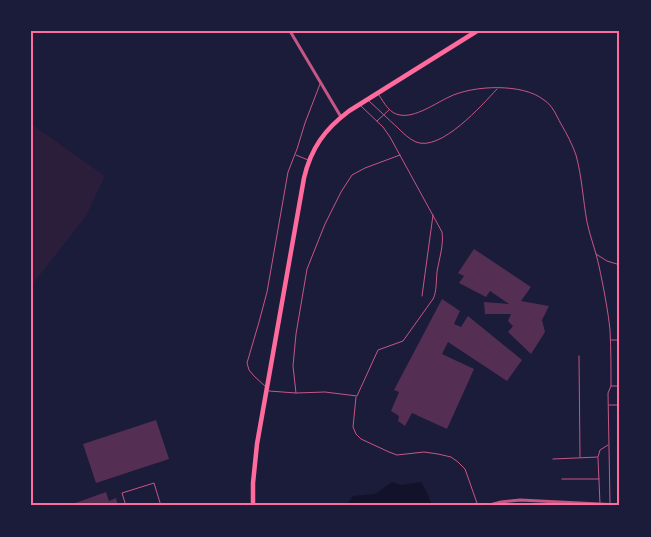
<svg xmlns="http://www.w3.org/2000/svg" width="651" height="537" viewBox="0 0 651 537" font-family="'Zilla Slab',serif">
  <style>
    .green { fill: #2a1e3b }
    .water { fill: #12122b }
    .building { fill: #542f53 }
    .lines { fill: none; stroke-linecap: round; stroke-linejoin: round }
    .service { stroke: #c65784; stroke-width: 1 }
    .minor { stroke: #c65784; stroke-width: 3 }
    .primary { stroke: #ff6b9d; stroke-width: 4.5 }
    .neatline { fill: none; stroke: #ff6b9d; stroke-width: 2 }
  </style>
  <rect width="100%" height="100%" fill="#1b1b3a"/>
  <!-- green -->
  <polygon class="green" points="31,124 105,176 86,216 31,286"/>
  <!-- water -->
  <polygon class="water" points="392,482 401,485 421,482 427,492 432,506 346,506 353,496 375,494"/>
  <!-- building -->
  <g class="building">
    <polygon points="474,249 531,287 521,301 549,306 542,320 545,332 531,354 508,332 513,326 508,321 511,314 485,314 484,302 509,304 490,291 486,297 459,283 464,276 458,273"/>
    <polygon points="442,299 460,311 454,324 461,327 468,316 522,360 507,381 448,342 442,354 474,369 447,429 412,413 405,426 398,421 399,416 391,411 399,392 394,390"/>
    <polygon points="156,420 169,459 96,483 83,444"/>
    <polygon points="106,492 109,501 116,498 118,506 67,506"/>
  </g>
  <g class="lines">
    <!-- service -->
    <g class="service">
      <path d="M379 95C384 103 390 114 400 115 415 118 436 103 449 97 473 85 523 83 544 100 553 106 556 115 561 124 567 134 572 144 576 155 582 177 583 200 587 222 590 237 596 251 599 266 603 285 608 310 610 330 611 349 611 368 611 386L608 393 610 503"/>
      <path d="M369 101C379 110 388 119 398 128 403 133 409 139 416 142 441 152 482 105 497 89"/>
      <polyline points="377,121 389,110"/>
      <polyline points="296,155 308,160"/>
      <polyline points="596,254 607,261 620,265"/>
      <polyline points="422,296 433,215"/>
      <polyline points="611,340 620,340"/>
      <polyline points="579,356 580,457"/>
      <polyline points="611,386 620,386"/>
      <polyline points="620,386 620,393"/>
      <polyline points="266,387 254,376 249,370 247,363 259,322 267,292 288,172 297,149 305,123 320,84"/>
      <path d="M269 391 296 393 325 392 357 396 378 350 403 341 433 299C437 291 436 281 437 272 439 259 444 245 442 232L390 137 383 127 361 106"/>
      <polyline points="296,393 293,366 296,334 307,269 325,224 341,192 352,175 365,168 400,155"/>
      <polyline points="356,397 353,427 356,434 361,439 389,452 397,455 424,452 438,454 451,457 458,462 465,469 478,506"/>
      <polyline points="609,405 620,405"/>
      <polyline points="598,458 600,504"/>
      <polyline points="553,459 598,457 600,450 608,445"/>
      <polyline points="562,479 599,479"/>
      <polyline points="126,506 122,493 154,483 161,506"/>
    </g>
    <!-- minor -->
    <g class="minor">
      <polyline points="290,31 341,117"/>
      <polyline points="486,506 501,502 520,500 619,505"/>
    </g>
    <!-- primary -->
    <path class="primary" d="M253 506V483L257 444 304 178C311 148 325 129 349 111L477 31"/>
  </g>
  <!-- border -->
  <rect width="651" height="537" fill="none" stroke="#1b1b3a" stroke-width="65"/>
  <rect x="32" y="32" width="586" height="472" class="neatline"/>
</svg>
